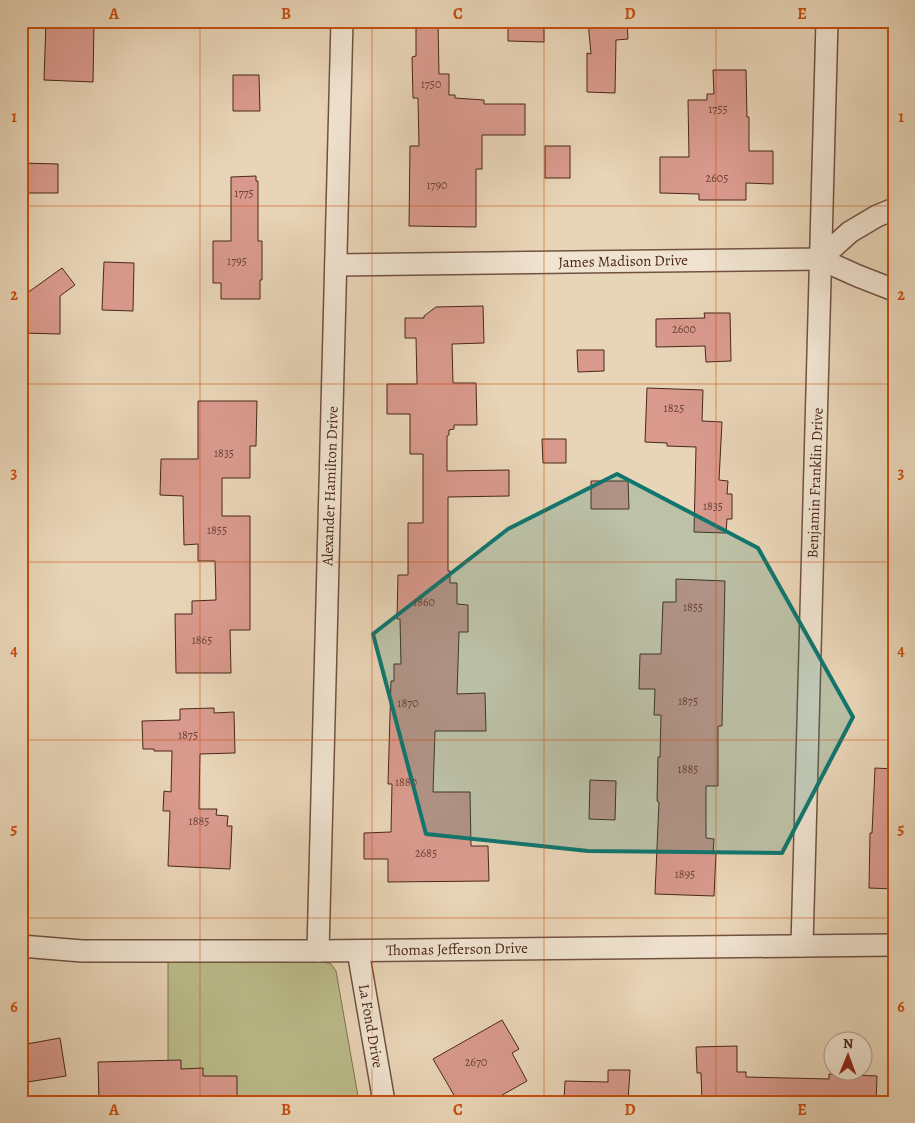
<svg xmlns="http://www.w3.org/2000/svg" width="915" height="1123" viewBox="0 0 915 1123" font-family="Alegreya,serif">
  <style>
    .green { fill: #bbbb8a; stroke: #827152 }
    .building { fill: #d99a8d; stroke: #49271a }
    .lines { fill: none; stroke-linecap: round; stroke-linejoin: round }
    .street-casing { stroke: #715241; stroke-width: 24 }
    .street { stroke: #f0e3d0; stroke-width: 21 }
    .marked { fill: #0f766e; fill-opacity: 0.2; stroke: #0f766e; stroke-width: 4; stroke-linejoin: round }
    .grid { fill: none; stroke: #c84f0f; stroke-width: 1; stroke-opacity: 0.55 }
    .labels { text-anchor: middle; stroke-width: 4; stroke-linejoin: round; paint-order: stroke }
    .number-label { font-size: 12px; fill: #6d4437 }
    .street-label { font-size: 15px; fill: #49271a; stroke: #f0e3d0 }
    .neatline { fill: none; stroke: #c84f0f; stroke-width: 2 }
    .grid-label { font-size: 16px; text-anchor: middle; font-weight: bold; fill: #c84f0f }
  </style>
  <rect width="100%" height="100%" fill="#e8d4b6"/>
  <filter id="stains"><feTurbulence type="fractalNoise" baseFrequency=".004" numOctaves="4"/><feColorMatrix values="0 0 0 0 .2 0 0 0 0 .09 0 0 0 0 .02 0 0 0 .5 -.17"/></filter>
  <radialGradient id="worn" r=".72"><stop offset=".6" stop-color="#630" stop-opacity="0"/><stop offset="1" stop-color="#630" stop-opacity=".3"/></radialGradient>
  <!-- green -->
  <polygon class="green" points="320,961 331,964 336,971 359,1102 168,1102 168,962"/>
  <!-- building -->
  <g class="building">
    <polygon points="46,21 94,21 93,82 44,80"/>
    <polygon points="416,21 438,21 439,74 449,74 449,95 455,95 455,98 484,100 484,104 525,104 525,135 482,135 482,169 476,169 476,227 409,226 410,146 419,146 418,98 413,98 412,57 416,56"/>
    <polygon points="508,21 544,21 544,42 508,41"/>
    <polygon points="588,21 627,21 628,39 616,40 615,93 587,92 587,53 591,54"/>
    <polygon points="713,70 746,70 747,117 749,117 749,151 773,151 773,184 746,183 746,200 699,200 699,194 660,193 660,157 689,157 688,100 707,100 707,94 714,94"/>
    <polygon points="233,75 259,75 260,111 233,111"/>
    <rect x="545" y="146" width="25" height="32"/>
    <polygon points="21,163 58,164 58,193 21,193"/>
    <polygon points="256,176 256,181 258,181 258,241 262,241 262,280 260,280 260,299 221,299 221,283 213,283 213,241 231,241 231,177"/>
    <polygon points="104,262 134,263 133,311 102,310"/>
    <polygon points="62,268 75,285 60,296 60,334 21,333 21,291 30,291"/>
    <polygon points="483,306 484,343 452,344 453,383 476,383 477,425 454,425 454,429 449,430 449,435 447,436 447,471 509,470 509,496 448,497 448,571 450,571 450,583 457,583 457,604 468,605 468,632 459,632 457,694 485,693 486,731 435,731 433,792 470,792 471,846 488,846 489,881 388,882 388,859 364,859 364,833 391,832 392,784 388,784 391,681 394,681 394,664 401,664 400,619 397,619 398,575 408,575 408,523 423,523 423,454 410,454 410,414 387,414 387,384 417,384 416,338 405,338 405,318 424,318 424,316 436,307"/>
    <polygon points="704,313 730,313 731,361 706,362 705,346 656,347 656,319 705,318"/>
    <polygon points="577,350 604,350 604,371 578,372"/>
    <polygon points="647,388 703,390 702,421 722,422 719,480 728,481 727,494 732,494 732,519 727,519 726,533 694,532 696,447 667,446 667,443 645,442"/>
    <polygon points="198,401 257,401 256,446 250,446 250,478 222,478 222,516 250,516 250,630 230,630 231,673 176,673 175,614 192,614 192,601 216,600 215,561 198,561 198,544 184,545 183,496 160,495 161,459 198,459"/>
    <polygon points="542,439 566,439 566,463 543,463"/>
    <polygon points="591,481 628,481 629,509 591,509"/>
    <polygon points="676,579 725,581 722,726 718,726 718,786 706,786 706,838 714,839 713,853 716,853 714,896 655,894 659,802 657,801 658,757 660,757 661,715 654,715 655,689 639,689 640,654 661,654 663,602 676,602"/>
    <polygon points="214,708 214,713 234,712 235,753 200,754 199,809 217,809 216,815 228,816 227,826 232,826 230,869 168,866 170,811 163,811 164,791 171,792 172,751 154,751 154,749 143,749 142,721 180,720 180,709"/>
    <polygon points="875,768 894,769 894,889 869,888 870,833 872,833"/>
    <polygon points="590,780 616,781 615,820 589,819"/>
    <polygon points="502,1020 519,1049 512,1053 527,1081 490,1102 458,1102 433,1059"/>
    <polygon points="60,1038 66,1076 21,1083 21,1045"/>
    <polygon points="737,1046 737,1072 746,1072 746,1077 829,1079 829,1074 877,1076 876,1102 702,1102 701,1073 697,1073 696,1047"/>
    <polygon points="181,1060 181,1069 203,1068 203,1076 237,1076 237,1102 99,1101 98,1062"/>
    <polygon points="608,1070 630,1070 628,1102 564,1102 565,1081 608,1082"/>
  </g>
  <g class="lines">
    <defs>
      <g id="street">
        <polyline points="820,259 858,276 894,290"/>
        <polyline points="336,265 820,259 850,232 877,216 894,209"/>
        <polyline points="21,946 82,951 318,951 894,945"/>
        <polyline points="802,946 827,21"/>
        <polyline points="318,951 342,21"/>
        <polyline points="358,951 384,1102"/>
      </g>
    </defs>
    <!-- street casing -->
    <use href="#street" class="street-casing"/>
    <!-- street -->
    <use href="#street" class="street"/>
  </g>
  <!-- marked area -->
  <path class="marked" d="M617 474 758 548 853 717 782 853 588 851 426 834 373 634 508 529Z"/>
  <!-- grid -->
  <path class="grid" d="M200 21V1102M372 21V1102M544 21V1102M716 21V1102M21 206H894M21 384H894M21 562H894M21 740H894M21 918H894"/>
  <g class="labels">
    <!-- number labels -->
    <g class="number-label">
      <text x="431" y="88">1750</text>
      <text x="718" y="113">1755</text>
      <text x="717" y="182">2605</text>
      <text x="437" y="189">1790</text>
      <text x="244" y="197">1775</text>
      <text x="237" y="265">1795</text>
      <text x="684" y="333">2600</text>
      <text x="674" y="412">1825</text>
      <text x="224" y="457">1835</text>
      <text x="713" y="510">1835</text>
      <text x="217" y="534">1855</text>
      <text x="424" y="606">1860</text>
      <text x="693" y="611">1855</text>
      <text x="202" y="644">1865</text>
      <text x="688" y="705">1875</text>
      <text x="408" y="707">1870</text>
      <text x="188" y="739">1875</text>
      <text x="688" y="773">1885</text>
      <text x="406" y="786">1880</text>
      <text x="199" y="825">1885</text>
      <text x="426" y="857">2685</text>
      <text x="685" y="878">1895</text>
      <text x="476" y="1066">2670</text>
    </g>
    <!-- street labels -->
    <g class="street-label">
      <text transform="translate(623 261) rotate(-1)" y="5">James Madison Drive</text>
      <text transform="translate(815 483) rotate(-88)" y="5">Benjamin Franklin Drive</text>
      <text transform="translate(330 486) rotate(-88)" y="5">Alexander Hamilton Drive</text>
      <text transform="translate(457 949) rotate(-1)" y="5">Thomas Jefferson Drive</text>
      <text transform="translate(371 1026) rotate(80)" y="5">La Fond Drive</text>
    </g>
  </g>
  <!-- margin -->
  <rect width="915" height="1123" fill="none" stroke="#e8d4b6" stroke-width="55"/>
  <!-- north arrow -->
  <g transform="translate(848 1056) rotate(1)"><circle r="24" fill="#f0e3d0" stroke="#ad9887"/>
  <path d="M0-4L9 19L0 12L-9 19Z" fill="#8f2418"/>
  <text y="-8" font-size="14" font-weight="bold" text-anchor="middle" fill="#49271a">N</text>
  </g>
  <rect x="28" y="28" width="860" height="1068" class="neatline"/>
  <g class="grid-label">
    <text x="114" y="19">A</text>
    <text x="286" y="19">B</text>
    <text x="458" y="19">C</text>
    <text x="630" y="19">D</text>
    <text x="802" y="19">E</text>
    <text x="14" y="122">1</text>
    <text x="901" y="122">1</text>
    <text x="14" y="300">2</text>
    <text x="901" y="300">2</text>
    <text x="14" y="478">3</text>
    <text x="901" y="478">3</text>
    <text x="14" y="656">4</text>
    <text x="901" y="656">4</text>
    <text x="14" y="834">5</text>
    <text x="901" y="834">5</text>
    <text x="14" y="1012">6</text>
    <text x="901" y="1012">6</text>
    <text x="114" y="1115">A</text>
    <text x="286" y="1115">B</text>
    <text x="458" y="1115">C</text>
    <text x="630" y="1115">D</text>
    <text x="802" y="1115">E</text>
  </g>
  <rect width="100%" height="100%" filter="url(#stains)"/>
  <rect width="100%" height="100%" fill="url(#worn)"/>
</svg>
